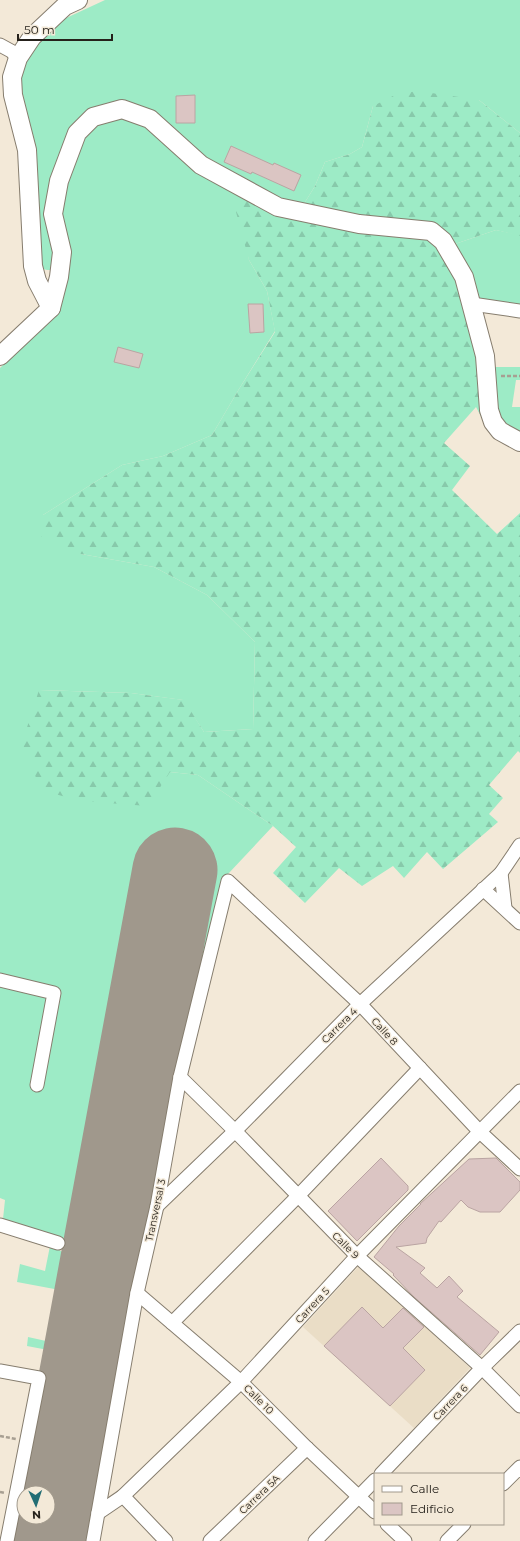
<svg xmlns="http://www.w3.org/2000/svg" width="520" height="1541" viewBox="0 0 520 1541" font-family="Montserrat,sans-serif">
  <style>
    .built { fill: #eaddc6 }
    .grass { fill: #9debc6; fill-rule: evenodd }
    .forest { fill: url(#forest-firs) }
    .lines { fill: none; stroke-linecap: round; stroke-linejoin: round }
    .runway { stroke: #a0988c; stroke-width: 85 }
    .building { fill: #dbc5c3; stroke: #baa4a2 }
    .street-casing { stroke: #867d6e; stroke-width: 15 }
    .secondary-casing { stroke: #867d6e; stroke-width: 20 }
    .path { stroke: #a79f92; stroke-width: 2.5; stroke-dasharray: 4 2; stroke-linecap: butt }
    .street { stroke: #fff; stroke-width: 13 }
    .secondary { stroke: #fff; stroke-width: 18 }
    .labels { text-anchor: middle; stroke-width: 3; stroke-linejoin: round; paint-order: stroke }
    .street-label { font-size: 10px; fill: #25211b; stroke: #f3e9d8 }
  </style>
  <defs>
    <pattern id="forest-firs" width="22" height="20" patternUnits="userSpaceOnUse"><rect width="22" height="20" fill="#9debc6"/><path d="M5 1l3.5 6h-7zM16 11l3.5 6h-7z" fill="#87c9aa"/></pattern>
  </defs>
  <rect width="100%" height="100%" fill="#f3e9d8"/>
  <!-- built -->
  <polygon class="built" points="359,1266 470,1368 414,1428 303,1327"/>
  <!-- grass -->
  <g class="grass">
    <polygon points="105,0 520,0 520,133 479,100 373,106 362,147 350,154 325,162 315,186 302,207 278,200 205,163 123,106 72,132 53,270 47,270 40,268 34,158 19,72 38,39 64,19"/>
    <path d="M121 118 148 125 241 191 249 260 267 291 275 331 239 389 212 435 163 456 122 465 43 515 81 554 154 567 207 595 255 642 253 729 204 732 183 700 131 693 39 690 170 772 198 775 273 826 228 874 175 1075 90 1541H14L48 1350 27 1346 28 1337 55 1343 65 1291 17 1282 20 1264 45 1271 50 1246 65 1253 69 1240 3 1219 5 1200 0 1198V368L57 311 62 217 67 186 83 137 94 123ZM24 1493H48V1517H24Z"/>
    <polygon points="496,230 520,235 520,307 478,302 452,245"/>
    <polygon points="493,367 520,367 520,380 516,380 512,407 520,407 520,432 500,420"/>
  </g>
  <!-- forest -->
  <g class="forest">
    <polygon points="418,91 479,100 520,133 520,236 496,230 452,245 361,218 302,207 315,186 325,162 350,154 362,147 373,106 397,94"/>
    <polygon points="241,191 429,236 460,280 478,357 483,420 476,407 444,443 470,466 452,490 497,534 520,513 520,753 518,751 489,785 503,798 489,814 498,822 443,869 427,852 404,878 393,866 362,886 339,868 305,903 273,873 296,847 273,826 198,775 170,772 148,806 80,801 41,790 22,743 39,690 131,693 184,700 204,732 253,729 255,642 207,595 154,567 81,554 41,537 43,515 122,465 163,456 212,435 239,389 275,332 267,291 249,260 236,212"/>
  </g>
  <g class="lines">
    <!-- runway -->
    <polyline class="runway" points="51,1541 175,870"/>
  </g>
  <!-- building -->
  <g class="building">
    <polygon points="195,95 195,123 176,123 176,96"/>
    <polygon points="231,146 273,165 274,163 301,175 294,191 252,172 251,174 224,162"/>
    <polygon points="248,304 263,304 264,332 250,333"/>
    <polygon points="118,347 143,354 139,368 114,362"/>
    <polygon points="381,1158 408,1186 408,1190 357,1241 328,1211"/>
    <polygon points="496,1158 520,1182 520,1190 500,1212 480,1212 468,1207 461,1200 441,1222 439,1221 427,1238 426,1243 396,1247 425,1268 420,1273 437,1288 449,1276 463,1291 457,1297 499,1332 480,1355 414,1297 393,1275 394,1274 374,1257 399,1226 421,1204 420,1204 469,1159"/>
    <polygon points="362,1307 383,1328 403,1308 424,1327 403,1348 425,1370 390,1406 324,1346"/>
  </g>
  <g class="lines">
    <defs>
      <g id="street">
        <polyline points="0,45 11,51 18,58"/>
        <polyline points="472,304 520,311"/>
        <polyline points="501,873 505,908"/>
        <polyline points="483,889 520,923"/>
        <polyline points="0,980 54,993 37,1085"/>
        <polyline points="180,1077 235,1131 357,1256 482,1368 520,1406"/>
        <polyline points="157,1206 235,1131 360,1004 501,873 520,845"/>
        <polyline points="0,1225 58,1243"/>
        <polyline points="137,1293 241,1382 307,1448 375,1512"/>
        <polyline points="172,1323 298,1196 420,1068"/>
        <polyline points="0,1371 39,1378 7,1541"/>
        <polyline points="381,1474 482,1368 520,1331"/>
        <polyline points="503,1484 520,1467"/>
        <polyline points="123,1496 166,1541"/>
        <polyline points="98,1513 123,1496 241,1382 357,1256 520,1091"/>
        <polyline points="387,1524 405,1541"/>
        <polyline points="93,1541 137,1293 157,1206 180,1077 228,881 360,1004 480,1132 520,1169"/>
        <polyline points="210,1541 307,1448"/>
        <polyline points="315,1541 375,1480"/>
        <polyline points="447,1541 464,1524"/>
      </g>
      <g id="secondary">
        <polyline points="51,308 37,281 33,266 27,150 13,95 12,77 18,58 32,37 65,6 78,0"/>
        <polyline points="0,356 51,308 59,277 62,252 53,214 59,181 77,133 93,117 122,109 150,119 201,165 278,207 359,224 431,231 443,241 464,277 485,356 489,410 493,422 500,431 520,442"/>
      </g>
    </defs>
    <!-- street casing -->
    <use href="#street" class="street-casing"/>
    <!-- secondary casing -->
    <use href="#secondary" class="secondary-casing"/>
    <!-- path -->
    <g class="path">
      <polyline points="501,376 520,376"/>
      <polyline points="0,1436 16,1439"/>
      <polyline points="0,1492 5,1493"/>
    </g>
    <!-- street -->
    <use href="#street" class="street"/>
    <!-- secondary -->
    <use href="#secondary" class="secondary"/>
  </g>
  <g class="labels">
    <!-- street labels -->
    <g class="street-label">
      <text transform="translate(339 1025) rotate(-45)" y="4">Carrera 4</text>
      <text transform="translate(385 1031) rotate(47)" y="4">Calle 8</text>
      <text transform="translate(155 1210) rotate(-78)" y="4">Transversal 3</text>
      <text transform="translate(346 1245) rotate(45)" y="4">Calle 9</text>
      <text transform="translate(312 1305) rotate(-47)" y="4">Carrera 5</text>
      <text transform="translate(259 1399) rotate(45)" y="4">Calle 10</text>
      <text transform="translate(450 1402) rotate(-46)" y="4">Carrera 6</text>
      <text transform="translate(259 1494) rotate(-44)" y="4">Carrera 5A</text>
    </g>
  </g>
  <!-- legend -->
  <rect x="374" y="1473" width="130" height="52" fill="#f3e9d8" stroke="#a1998c"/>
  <rect x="382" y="1486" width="20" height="6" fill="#ffffff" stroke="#a1998c"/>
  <text x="410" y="1493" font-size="12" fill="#25211b">Calle</text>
  <rect x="382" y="1503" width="20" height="12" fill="#dbc5c3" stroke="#a1998c"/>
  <text x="410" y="1513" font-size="12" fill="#25211b">Edificio</text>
  <!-- north arrow -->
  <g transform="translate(36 1505) rotate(177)"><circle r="19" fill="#f3e9d8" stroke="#a1998c"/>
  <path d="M0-3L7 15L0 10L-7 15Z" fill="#226d74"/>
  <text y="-6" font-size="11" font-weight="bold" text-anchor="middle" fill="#25211b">N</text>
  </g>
  <!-- scale -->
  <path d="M18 34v6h94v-6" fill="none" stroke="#25211b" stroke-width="2"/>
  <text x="24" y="34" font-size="12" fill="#25211b" stroke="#f3e9d8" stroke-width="3" paint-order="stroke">50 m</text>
</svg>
